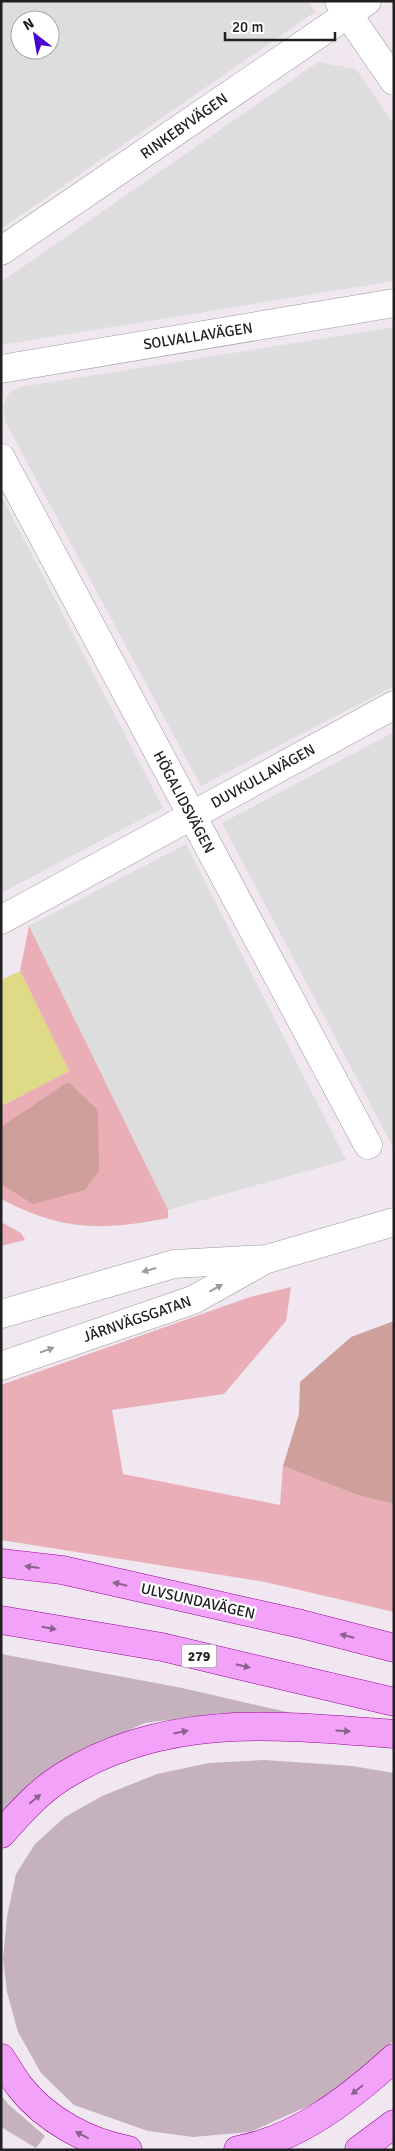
<svg xmlns="http://www.w3.org/2000/svg" width="395" height="2151" viewBox="0 0 395 2151" font-family="Signika,sans-serif">
  <style>
    .residential { fill: #ddddde; fill-rule: evenodd }
    .construction { fill: #c5b2be }
    .grass { fill: #e9aeb6 }
    .forest { fill: #cf9f9c }
    .pitch { fill: #deda86 }
    .lines { fill: none; stroke-linecap: round; stroke-linejoin: round }
    .minor-casing { stroke: #9a9a9a; stroke-width: 29 }
    .tertiary-casing { stroke: #9a9a9a; stroke-width: 29 }
    .primary-casing { stroke: #9a0297; stroke-width: 29 }
    .minor { stroke: #fff; stroke-width: 28 }
    .tertiary { stroke: #fff; stroke-width: 28 }
    .primary { stroke: #f3a2fa; stroke-width: 28 }
    .oneway { fill: #9b9b9b }
    .oneway2 { fill: #8a618d }
    .labels { text-anchor: middle; stroke-width: 4.5; stroke-linejoin: round; paint-order: stroke }
    .shield { fill: #fff; stroke: #636363; stroke-width: 1 }
    .shield-label { font-size: 14px; font-weight: bold; fill: #202020 }
    .street-label { font-size: 15px; fill: #202020; stroke: #fff }
  </style>
  <rect width="100%" height="100%" fill="#f0e7f0"/>
  <!-- residential -->
  <g class="residential">
    <path d="M1 1H308L315 12 1 229ZM20 20H50V50H20Z"/>
    <polygon points="318,62 356,69 394,124 394,281 1,345 1,282"/>
    <polygon points="394,327 394,686 201,786 6,423 3,407 9,393 20,387"/>
    <polygon points="1,495 163,808 1,893"/>
    <polygon points="394,732 394,1147 393,1147 222,823"/>
    <polygon points="186,844 346,1160 168,1210 29,926"/>
  </g>
  <!-- construction -->
  <g class="construction">
    <polygon points="1,1654 182,1688 296,1714 276,1717 220,1713 145,1723 100,1743 1,1815"/>
    <polygon points="264,1760 352,1766 394,1773 394,2040 348,2080 317,2102 250,2132 193,2137 148,2131 74,2105 41,2073 18,2032 7,1992 3,1959 7,1917 16,1874 35,1844 65,1817 102,1796 157,1774 209,1763"/>
    <polygon points="1,2095 8,2104 45,2136 36,2148 1,2127"/>
  </g>
  <!-- grass -->
  <g class="grass">
    <path d="M29 926 168 1210V1218C101 1231 63 1231 1 1199V1106L69 1071 20 971Z"/>
    <polygon points="1,1222 21,1233 25,1240 1,1246"/>
    <polygon points="291,1287 286,1321 224,1394 112,1410 123,1474 280,1505 283,1466 360,1496 394,1504 394,1612 265,1582 1,1540 1,1385 250,1297"/>
  </g>
  <!-- forest -->
  <g class="forest">
    <polygon points="68,1082 98,1110 99,1171 85,1190 33,1204 1,1184 1,1127"/>
    <polygon points="394,1321 394,1504 360,1496 283,1466 299,1414 300,1382 351,1337"/>
  </g>
  <!-- pitch -->
  <polygon class="pitch" points="20,971 69,1071 1,1106 1,980"/>
  <g class="lines">
    <defs>
      <g id="minor">
        <polyline points="339,1 394,81"/>
        <polyline points="1,251 367,1"/>
        <polyline points="1,369 394,303"/>
        <polyline points="1,458 368,1145"/>
        <polyline points="1,920 394,705"/>
      </g>
      <g id="tertiary">
        <polyline points="1,1314 174,1264 267,1259 394,1222"/>
        <polyline points="1,1366 193,1300 261,1262"/>
      </g>
      <g id="primary">
        <polyline points="1,1563 62,1570 301,1624 394,1648"/>
        <polyline points="1,1620 162,1647 394,1702"/>
        <path d="M1 1834C19 1814 38 1792 62 1777 165 1712 278 1725 394 1734"/>
        <path d="M1 2058C7 2067 13 2078 20 2087 46 2120 87 2142 128 2150"/>
        <path d="M238 2150C298 2139 350 2098 394 2058"/>
        <polyline points="359,2150 394,2124"/>
      </g>
    </defs>
    <!-- minor casing -->
    <use href="#minor" class="minor-casing"/>
    <!-- tertiary casing -->
    <use href="#tertiary" class="tertiary-casing"/>
    <!-- primary casing -->
    <use href="#primary" class="primary-casing"/>
    <!-- minor -->
    <use href="#minor" class="minor"/>
    <!-- tertiary -->
    <use href="#tertiary" class="tertiary"/>
    <!-- primary -->
    <use href="#primary" class="primary"/>
  </g>
  <!-- one-way arrows -->
  <defs><path id="oneway-solid" d="M-6-.8H1V-3.2L6.5 0L1 3.2V.8H-6Z" transform="scale(1.25)"/></defs>
  <g class="oneway">
    <use href="#oneway-solid" transform="translate(149 1270) rotate(164)"/>
    <use href="#oneway-solid" transform="translate(216 1288) rotate(-29)"/>
    <use href="#oneway-solid" transform="translate(47 1350) rotate(-19)"/>
  </g>
  <g class="oneway2">
    <use href="#oneway-solid" transform="translate(32 1567) rotate(-173)"/>
    <use href="#oneway-solid" transform="translate(120 1584) rotate(-167)"/>
    <use href="#oneway-solid" transform="translate(49 1628) rotate(10)"/>
    <use href="#oneway-solid" transform="translate(347 1636) rotate(-166)"/>
    <use href="#oneway-solid" transform="translate(243 1666) rotate(13)"/>
    <use href="#oneway-solid" transform="translate(343 1731) rotate(4)"/>
    <use href="#oneway-solid" transform="translate(181 1732) rotate(-11)"/>
    <use href="#oneway-solid" transform="translate(35 1799) rotate(-39)"/>
    <use href="#oneway-solid" transform="translate(357 2090) rotate(141)"/>
    <use href="#oneway-solid" transform="translate(82 2135) rotate(-153)"/>
  </g>
  <g class="labels">
    <!-- shield labels -->
    <rect class="shield" x="181.5" y="1644.5" width="35" height="23" rx="4"/>
    <g class="shield-label">
      <text x="199" y="1661">279</text>
    </g>
    <!-- street labels -->
    <g class="street-label">
      <text transform="translate(184 126) rotate(-35)" y="5">RINKEBYVÄGEN</text>
      <text transform="translate(198 336) rotate(-9)" y="5">SOLVALLAVÄGEN</text>
      <text transform="translate(263 776) rotate(-29)" y="5">DUVKULLAVÄGEN</text>
      <text transform="translate(184 802) rotate(62)" y="5">HÖGALIDSVÄGEN</text>
      <text transform="translate(137 1319) rotate(-19)" y="5">JÄRNVÄGSGATAN</text>
      <text transform="translate(198 1601) rotate(13)" y="5">ULVSUNDAVÄGEN</text>
    </g>
  </g>
  <!-- border -->
  <rect width="395" height="2151" fill="none" stroke="#202020" stroke-width="5"/>
  <!-- north arrow -->
  <g transform="translate(35 35) rotate(329)"><circle r="24" fill="#ffffff" stroke="#a6a6a6"/>
  <path d="M0-4L9 19L0 12L-9 19Z" fill="#4903cd"/>
  <text y="-8" font-size="14" font-weight="bold" text-anchor="middle" fill="#202020">N</text>
  </g>
  <!-- scale -->
  <path d="M225 32v8h110v-8" fill="none" stroke="#202020" stroke-width="2.5"/>
  <text x="232" y="32" font-size="15" fill="#202020" stroke="#ffffff" stroke-width="4" paint-order="stroke">20 m</text>
</svg>
